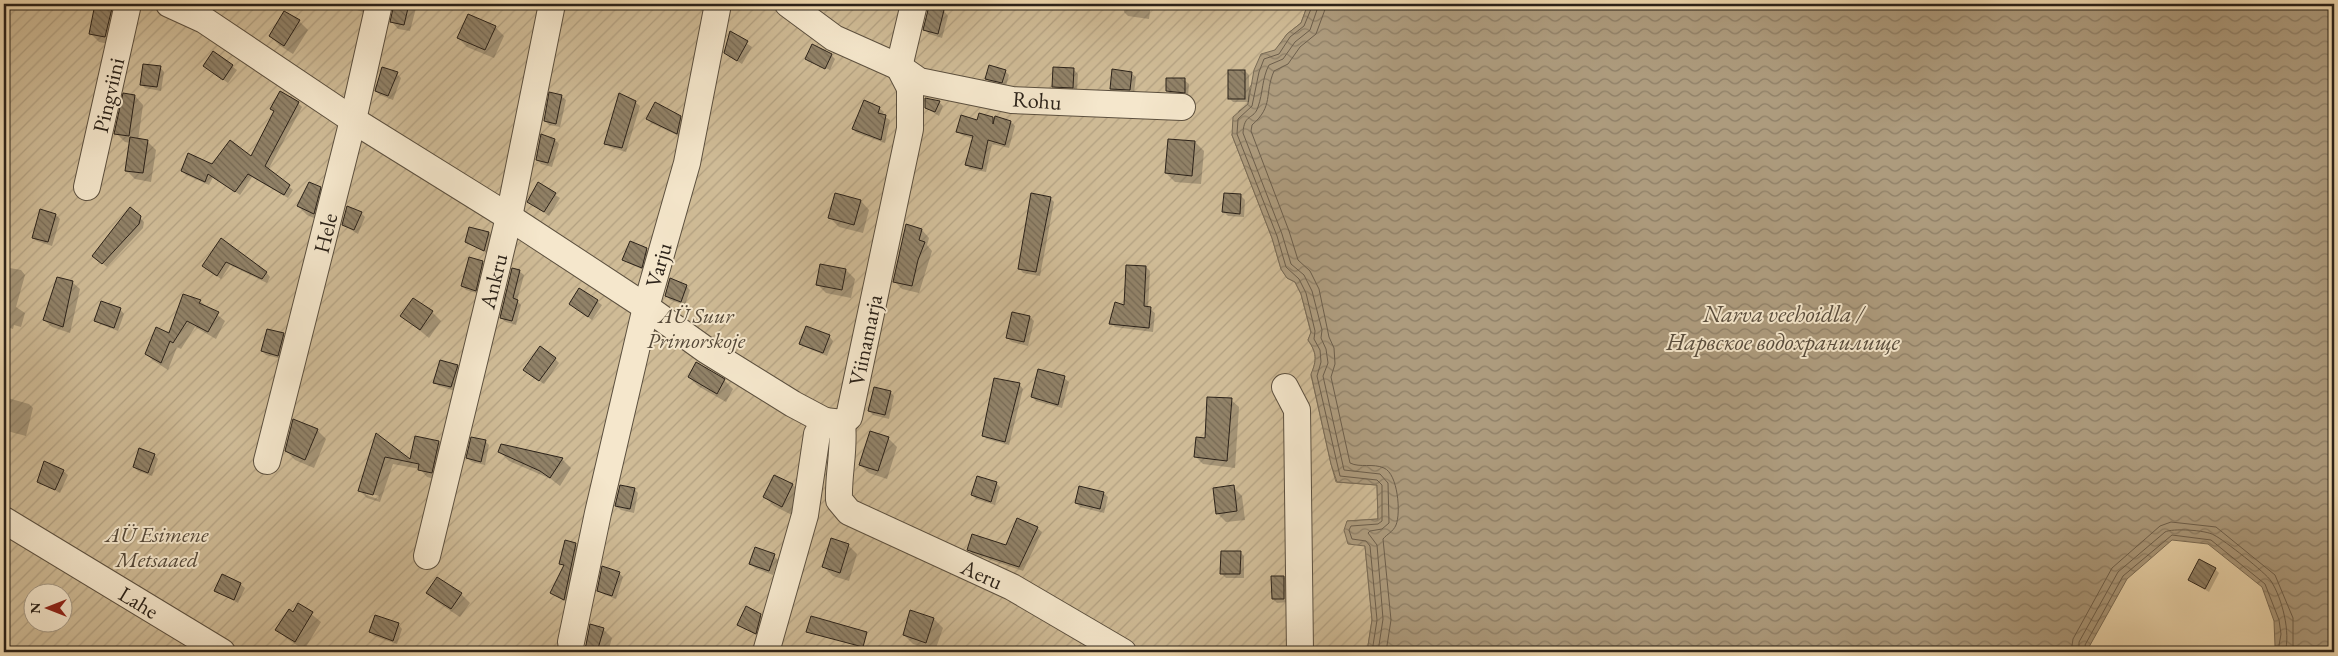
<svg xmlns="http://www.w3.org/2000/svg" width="2338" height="656" viewBox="0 0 2338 656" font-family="'EB Garamond',serif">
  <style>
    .garden { fill: url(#garden-furrows); stroke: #7d6e58; fill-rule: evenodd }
    .water { fill: url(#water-waves); stroke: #796b55 }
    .shadow { fill: #0003; fill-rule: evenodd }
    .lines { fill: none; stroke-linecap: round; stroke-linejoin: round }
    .shore { stroke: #6c5e4b; stroke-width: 1 }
    .building { fill: url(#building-back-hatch); stroke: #2b2219 }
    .minor-casing { stroke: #5c503f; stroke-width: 28 }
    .minor { stroke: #f5e7cc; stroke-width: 26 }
    .labels { text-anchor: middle; stroke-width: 4; stroke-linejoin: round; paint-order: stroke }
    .street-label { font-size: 22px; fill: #2b2219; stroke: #f5e7cc }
    .park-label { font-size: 22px; font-style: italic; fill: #544838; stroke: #f5e7cc }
    .water-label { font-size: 24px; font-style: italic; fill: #584c3c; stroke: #f5e7cc }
  </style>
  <defs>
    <pattern id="garden-furrows" width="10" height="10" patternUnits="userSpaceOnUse" patternTransform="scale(1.25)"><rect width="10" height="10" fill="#cfbb96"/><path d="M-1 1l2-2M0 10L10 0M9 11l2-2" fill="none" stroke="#b2a081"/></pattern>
    <pattern id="water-waves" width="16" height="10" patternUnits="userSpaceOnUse" patternTransform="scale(1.25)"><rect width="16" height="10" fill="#ad9b7d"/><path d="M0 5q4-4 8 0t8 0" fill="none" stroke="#8d7e66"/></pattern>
    <pattern id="building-back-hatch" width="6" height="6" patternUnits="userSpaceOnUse" patternTransform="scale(1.25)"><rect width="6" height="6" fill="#918268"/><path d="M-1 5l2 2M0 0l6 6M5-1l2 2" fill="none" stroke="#776a55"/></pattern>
  </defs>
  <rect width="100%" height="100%" fill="#f0dab0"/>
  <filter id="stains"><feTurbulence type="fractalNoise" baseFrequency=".004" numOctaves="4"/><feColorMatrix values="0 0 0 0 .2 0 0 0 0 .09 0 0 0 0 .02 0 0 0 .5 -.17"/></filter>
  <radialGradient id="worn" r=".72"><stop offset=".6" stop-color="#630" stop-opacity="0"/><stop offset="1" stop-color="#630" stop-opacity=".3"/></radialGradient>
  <!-- garden -->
  <path class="garden" d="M4 4H1308L1301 23 1287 34 1250 87 1248 104 1239 111 1232 135 1272 238 1281 269 1287 278 1295 282 1301 294 1311 333 1308 340C1317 353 1317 360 1311 375L1331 464 1336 482 1377 485 1378 519 1347 521 1365 546 1372 620 1367 652H4ZM32 594H62V624H32Z"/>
  <!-- water -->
  <path class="water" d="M1308 4H2334V652H2273L2275 646 2274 621 2262 587 2208 544 2172 540 2127 579 2089 647 2093 652H1367L1372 620 1365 546 1348 544 1344 530 1347 521 1378 519 1377 485 1337 482 1331 464 1311 374C1317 360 1317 353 1308 340L1311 332 1301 294 1295 282 1287 278 1281 269 1272 238 1232 135 1233 117 1248 104 1254 70 1261 54 1275 50 1287 34 1301 23Z"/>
  <!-- shadow -->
  <g class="shadow">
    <polygon points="96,4 112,4 121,13 114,45 99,42 90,33"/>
    <polygon points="350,4 369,4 366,13 354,9"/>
    <polygon points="394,4 417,4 410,31 398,29 392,22"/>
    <polygon points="1125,4 1151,4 1149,19 1128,16 1124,12"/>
    <polygon points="930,8 944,11 948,16 942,38 929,34 925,30"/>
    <polygon points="299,21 308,30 293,54 279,45 270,36"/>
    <polygon points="495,27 504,36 494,58 467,47 458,38"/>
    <polygon points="731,33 752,47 742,64 725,53"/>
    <polygon points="213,53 237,70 228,83 204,66"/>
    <polygon points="831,55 835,59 830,70 809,60 809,62 806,59"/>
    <polygon points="160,67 164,72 161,91 145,88 141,84"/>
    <polygon points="1074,70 1078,74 1077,91 1057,90 1053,86"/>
    <polygon points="1005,71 1009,75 1006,86 991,83 986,79"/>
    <polygon points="1245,71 1249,75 1249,102 1233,102 1229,98"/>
    <polygon points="1131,73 1136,77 1134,93 1115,93 1111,89"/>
    <polygon points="397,74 401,78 393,100 380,95 376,91"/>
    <polygon points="1184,80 1189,84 1188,96 1172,95 1168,91"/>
    <polygon points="135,96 143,105 138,140 147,141 156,150 151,182 135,179 126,170 130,143 125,142 116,133"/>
    <polygon points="561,96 566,100 560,127 549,125 545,121"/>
    <polygon points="635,102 640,106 626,152 610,147 606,143"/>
    <polygon points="939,102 943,106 939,116 926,108"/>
    <polygon points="298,103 302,107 268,170 293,190 288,198 252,177 240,195 213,177 209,185 186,175 182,171 252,157 275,112 272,109"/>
    <polygon points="879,108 884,112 882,115 890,120 885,143 857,133 853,129"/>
    <polygon points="680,117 684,122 681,137 651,123 647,118"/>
    <polygon points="993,118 995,120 996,118 1011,122 1015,126 1009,148 992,144 986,172 971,169 966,164 974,139 962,135 957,131"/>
    <polygon points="555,140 559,144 552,167 541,164 537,159"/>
    <polygon points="1169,140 1195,142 1204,151 1201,184 1175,182 1166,173"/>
    <polygon points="538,184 560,198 549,216 529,202"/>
    <polygon points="320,188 329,197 323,222 307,215 298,206"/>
    <polygon points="1225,194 1241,196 1245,200 1244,217 1228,216 1224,212"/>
    <polygon points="1050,198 1054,202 1040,276 1023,273 1019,268"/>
    <polygon points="861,201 869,210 863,233 839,227 830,218"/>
    <polygon points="131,209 144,222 143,228 107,267 98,260"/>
    <polygon points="361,213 365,217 358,234 343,225"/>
    <polygon points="56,215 60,219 52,246 37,241 33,237"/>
    <polygon points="907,225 922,230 929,238 927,245 932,251 919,293 902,289 894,281"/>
    <polygon points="470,228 489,233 493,237 489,254 466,242"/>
    <polygon points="222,240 266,272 270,277 267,283 230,265 221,279 208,270 204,266"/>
    <polygon points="646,249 651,253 646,271 628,263 624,259"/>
    <polygon points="482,262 487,266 480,294 466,290 462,286"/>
    <polygon points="4,267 21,270 25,275 16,307 25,313 21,327 14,325 13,329 4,326"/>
    <polygon points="1146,267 1150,271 1148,308 1155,313 1153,332 1115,327 1111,323 1125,306"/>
    <polygon points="846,270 855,279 851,298 826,293 817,284"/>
    <polygon points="519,271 524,275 517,301 521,305 516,325 506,322 501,318"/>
    <polygon points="72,282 80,289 70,333 52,327 44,320"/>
    <polygon points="686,286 690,290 685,305 670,300 666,295"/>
    <polygon points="580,290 602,305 592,320 570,304"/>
    <polygon points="184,296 200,301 225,321 216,339 195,327 181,349 177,347 168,370 154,361 146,354 170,335"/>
    <polygon points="120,309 124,314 118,331 100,324 96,320"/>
    <polygon points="432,312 441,321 429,338 402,316"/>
    <polygon points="1030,317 1034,321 1028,346 1012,342 1008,338"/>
    <polygon points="283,334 287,339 282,359 266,355 262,351"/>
    <polygon points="829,336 833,341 827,356 805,347 800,343"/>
    <polygon points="555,359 559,363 544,384 529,374"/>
    <polygon points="457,366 461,370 455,391 439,386 435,382"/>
    <polygon points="689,377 724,380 733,389 726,402 698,386"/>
    <polygon points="1064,378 1069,382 1062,408 1036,401 1032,396"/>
    <polygon points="1019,384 1023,389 1009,445 987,439 983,435"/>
    <polygon points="890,392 894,396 889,419 873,415 869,411"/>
    <polygon points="4,397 29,404 33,408 26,436 7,431 4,429"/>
    <polygon points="1231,400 1239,407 1235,468 1203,464 1195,456"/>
    <polygon points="317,430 326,439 314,468 295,460 286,451"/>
    <path d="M376 435 411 461 416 437 439 442 446 449 439 480 427 477 420 469 393 464 380 502 367 498 359 490ZM366 492 379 496 378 499 366 495Z"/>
    <polygon points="888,438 897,447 887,479 869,473 860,465"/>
    <polygon points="485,441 489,445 485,465 472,462 467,458"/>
    <polygon points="500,452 562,459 571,468 560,486 551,479 509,461"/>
    <polygon points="154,455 158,459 152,476 138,471 134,467"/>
    <polygon points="63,471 68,475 60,493 39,481"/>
    <polygon points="775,476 793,485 802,494 792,515 774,506 765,497"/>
    <polygon points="996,483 1000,487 995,505 976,499 972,495"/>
    <polygon points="1233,487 1242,496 1245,520 1226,522 1217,513"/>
    <polygon points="634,489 638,493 634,513 621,510 616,506"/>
    <polygon points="1103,493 1108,497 1104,513 1080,507 1076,503"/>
    <polygon points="1018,520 1037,528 1042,532 1023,571 973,554 969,550 1006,547"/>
    <polygon points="576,545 580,549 568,603 551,593 565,567 560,563"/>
    <polygon points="848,545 857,554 849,581 833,576 824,567"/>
    <polygon points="1240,552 1244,556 1244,578 1226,578 1222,574"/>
    <polygon points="774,556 778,560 773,575 755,568 750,564"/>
    <polygon points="2215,569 2219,573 2209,592 2189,580"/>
    <polygon points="619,573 623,577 616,599 603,594 598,590"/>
    <polygon points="1284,577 1288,581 1288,602 1277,603 1273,599"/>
    <polygon points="240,584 245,588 238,603 216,591"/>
    <polygon points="428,593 461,594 470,603 460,617 437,602"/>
    <polygon points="299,604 321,622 304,650 286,638 277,629 293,613"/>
    <polygon points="911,612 934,619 943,628 935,651 913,644 904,635"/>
    <polygon points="760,615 765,619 760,637 739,625"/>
    <polygon points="398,624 402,629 397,644 374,636 370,632"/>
    <polygon points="603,629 612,638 608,652 582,652"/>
  </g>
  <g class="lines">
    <!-- shore -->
    <g class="shore">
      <polyline points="1313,4 1304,26 1290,37 1279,54 1264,59 1259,72 1252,106 1238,119 1237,134 1277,236 1286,267 1299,279 1306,293 1315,331 1314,339 1320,350 1321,362 1317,376 1340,476 1377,480 1382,485 1382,521 1378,524 1351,526 1349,530 1352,539 1366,541 1370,546 1377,620 1372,652"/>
      <path d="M1319 4 1310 30 1295 42 1283 59 1269 65C1262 78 1263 93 1258 107 1254 120 1244 113 1243 133L1282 234 1291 264 1304 275 1312 291 1322 330 1321 338 1326 349 1328 363 1323 376 1344 470 1380 474 1388 483 1389 523 1382 529 1370 531 1368 533 1377 545 1383 619 1378 652"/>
      <path d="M1327 4 1316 34 1300 47 1288 64 1274 71C1264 94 1274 106 1252 125L1251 131 1289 231 1298 260 1310 271 1319 289 1329 337 1334 348 1335 364 1331 377 1350 463C1360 468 1373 463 1384 468 1398 474 1401 513 1396 525 1393 532 1387 534 1383 539L1391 620 1386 652"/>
      <polyline points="2071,652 2073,639 2112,568 2160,526 2171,522 2216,527 2275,575 2293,618 2293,652"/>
      <path d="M2079 652V642L2118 572 2165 532C2172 528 2206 530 2214 535 2224 540 2266 573 2271 581 2282 598 2291 633 2285 652"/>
      <polyline points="2087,652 2085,645 2123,576 2172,535 2211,540 2265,584 2279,620 2281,634 2278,652"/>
    </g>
  </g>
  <!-- building -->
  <g class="building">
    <polygon points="95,4 113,4 105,37 89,34"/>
    <polygon points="394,4 409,4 404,25 390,22"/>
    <polygon points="929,6 944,10 938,34 923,30"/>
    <polygon points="284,11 300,20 284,46 269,36"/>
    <polygon points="468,14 496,26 485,50 457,38"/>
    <polygon points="730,31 748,41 737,61 724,53"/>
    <polygon points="812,44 832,54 825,69 805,59"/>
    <polygon points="213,51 233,65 223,80 203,66"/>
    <polygon points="143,64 161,66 157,87 140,85"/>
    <polygon points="989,65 1006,70 1002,83 985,79"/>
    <polygon points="382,67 398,72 388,96 375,91"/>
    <polygon points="1053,67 1074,68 1073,88 1052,87"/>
    <polygon points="1112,69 1132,72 1130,90 1110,89"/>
    <rect x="1228" y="70" width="17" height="29"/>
    <polygon points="1166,78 1185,78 1185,93 1166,91"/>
    <polygon points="280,91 299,102 265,166 290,185 284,195 248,174 235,192 208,174 205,182 181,171 188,153 212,164 230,140 251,156 274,111 270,109"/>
    <polygon points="549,92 562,95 556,124 544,121"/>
    <polygon points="123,93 135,95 129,136 114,134"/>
    <polygon points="619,93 636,101 622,148 604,144"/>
    <polygon points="925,98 940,101 935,112 925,108"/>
    <polygon points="864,100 880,107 878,113 886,115 881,140 852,129"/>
    <polygon points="655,102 681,116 677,134 646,119"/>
    <polygon points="979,113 993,117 993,124 995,116 1011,121 1005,145 988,140 982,169 965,165 973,136 956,132 961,115 977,120"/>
    <polygon points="541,134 555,139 548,163 536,160"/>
    <polygon points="130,137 148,140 143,173 125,171"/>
    <polygon points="1168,139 1195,141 1192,176 1165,173"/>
    <polygon points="309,182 321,187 314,214 297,206"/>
    <polygon points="538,182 556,193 544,212 527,202"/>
    <polygon points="835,193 861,200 854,225 828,218"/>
    <polygon points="1031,193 1051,197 1036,272 1018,269"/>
    <polygon points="1224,193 1241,194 1240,214 1222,212"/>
    <polygon points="347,206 362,212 354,230 342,225"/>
    <polygon points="130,207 141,216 139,224 102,264 92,256"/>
    <polygon points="40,209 56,214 48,242 32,238"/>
    <polygon points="906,224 922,229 919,240 925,242 918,260 912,286 893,282"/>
    <polygon points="469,227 489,232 484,251 465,242"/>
    <polygon points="221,238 267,272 262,279 226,262 217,276 202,266"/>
    <polygon points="630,241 647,248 642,268 622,260"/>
    <polygon points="469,257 483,261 476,291 461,286"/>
    <polygon points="820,264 846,269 842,290 816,285"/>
    <polygon points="1126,265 1146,266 1144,306 1151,307 1149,328 1109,324 1115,302 1124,305"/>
    <polygon points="512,268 520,270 513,298 518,300 512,321 500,318"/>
    <polygon points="57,277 73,281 63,327 43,320"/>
    <polygon points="670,278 687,285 681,302 665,296"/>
    <polygon points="579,288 598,300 588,317 569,304"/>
    <polygon points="183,294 201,300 199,303 219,312 208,332 187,321 173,343 170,341 161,363 145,354 156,327 169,333"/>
    <polygon points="413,298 433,311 420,330 400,316"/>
    <polygon points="101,301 121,308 114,328 94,321"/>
    <polygon points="1012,312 1030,316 1024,342 1006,338"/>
    <polygon points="806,326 830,335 823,353 799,344"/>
    <polygon points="267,329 284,333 278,356 261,351"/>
    <polygon points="540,346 556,358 539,381 523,370"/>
    <polygon points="440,360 458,365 451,387 433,383"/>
    <polygon points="696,362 725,379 717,394 688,377"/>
    <polygon points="1038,369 1065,376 1058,405 1031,397"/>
    <polygon points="994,378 1020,383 1005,442 982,436"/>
    <polygon points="874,387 891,391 885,415 868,411"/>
    <polygon points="1207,397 1232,398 1227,461 1194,457 1196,437 1205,438"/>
    <polygon points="293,419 318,429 305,460 285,451"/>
    <polygon points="870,431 889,437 878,471 859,465"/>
    <polygon points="376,433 410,459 415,436 439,441 432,473 418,470 419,464 385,457 373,495 358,491"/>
    <polygon points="471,437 486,440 481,462 466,458"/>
    <polygon points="501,444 563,458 550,478 540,471 498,452"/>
    <polygon points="139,448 155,454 148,473 133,467"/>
    <polygon points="44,461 64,470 55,490 37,482"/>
    <polygon points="774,475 793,484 782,507 763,497"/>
    <polygon points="977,476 997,482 991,502 971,495"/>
    <polygon points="620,485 635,488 630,509 615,506"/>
    <polygon points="1234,485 1237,511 1216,514 1213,488"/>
    <polygon points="1079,486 1104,492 1100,509 1075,503"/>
    <polygon points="1017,518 1038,527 1019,567 967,550 972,534 1006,545"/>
    <polygon points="831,538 849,544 840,573 822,567"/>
    <polygon points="565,540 576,543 564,600 550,593 564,565 559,564"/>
    <polygon points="755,547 775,554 769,571 749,564"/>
    <polygon points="1221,551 1241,551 1240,574 1220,574"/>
    <polygon points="2199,559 2216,568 2205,589 2188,580"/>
    <polygon points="602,566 620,572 612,596 597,591"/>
    <polygon points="222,574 241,583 234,600 214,591"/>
    <polygon points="1271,576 1284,576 1284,599 1272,599"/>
    <polygon points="437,577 462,593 451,609 426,593"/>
    <polygon points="298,603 313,612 295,642 275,630 289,609 293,612"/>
    <polygon points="746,606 761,614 756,634 737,625"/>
    <polygon points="910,610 934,618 926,643 903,635"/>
    <polygon points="375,615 399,623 393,641 369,632"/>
    <polygon points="811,616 867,632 863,647 806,632"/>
    <polygon points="590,624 604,628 597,652 582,652 586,645"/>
  </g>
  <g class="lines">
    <defs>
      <g id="minor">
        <polyline points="169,4 204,20 353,120 509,217 646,307 706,350 793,404 825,421"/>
        <polyline points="788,4 834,38 899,67 919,81 1012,100 1182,107"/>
        <polyline points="87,187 128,4"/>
        <polyline points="1285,387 1297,410 1300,652"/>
        <path d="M842 423C845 449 838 474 839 500L849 512 1012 587 1123 652"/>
        <polyline points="267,461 353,120 379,4"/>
        <polyline points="4,520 222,652"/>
        <polyline points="427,556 509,217 552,4"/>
        <polyline points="571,642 598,513 646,307 687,163 718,4"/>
        <polyline points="766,652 805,515 817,434 825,421 842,423 849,417 910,129 910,88 899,67 914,4"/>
      </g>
    </defs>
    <!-- minor casing -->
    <use href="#minor" class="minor-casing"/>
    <!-- minor -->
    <use href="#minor" class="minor"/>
  </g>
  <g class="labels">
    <!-- street labels -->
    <g class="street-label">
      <text transform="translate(108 95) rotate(-77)" y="8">Pingviini</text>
      <text transform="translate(1037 100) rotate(4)" y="8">Rohu</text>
      <text transform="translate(325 233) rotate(-76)" y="8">Hele</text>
      <text transform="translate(658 265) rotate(-74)" y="8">Varju</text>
      <text transform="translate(493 281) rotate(-76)" y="8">Ankru</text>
      <text transform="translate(865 340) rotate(-78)" y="8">Viinamarja</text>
      <text transform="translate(982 574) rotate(24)" y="8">Aeru</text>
      <text transform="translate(139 602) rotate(31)" y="8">Lahe</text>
    </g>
    <!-- park labels -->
    <g class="park-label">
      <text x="696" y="323">AÜ Suur<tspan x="696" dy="25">Primorskoje</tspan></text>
      <text x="157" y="542">AÜ Esimene<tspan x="157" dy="25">Metsaaed</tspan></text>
    </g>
    <!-- water labels -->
    <g class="water-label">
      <text x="1783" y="322">Narva veehoidla /<tspan x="1783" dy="28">Нарвское водохранилище</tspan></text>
    </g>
  </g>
  <!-- margin -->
  <rect width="2338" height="656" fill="none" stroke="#f0dab0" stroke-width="20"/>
  <rect x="5" y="5" width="2328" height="646" fill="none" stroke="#2b2219" stroke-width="2.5"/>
  <rect x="10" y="10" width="2318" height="636" fill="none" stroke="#2b2219"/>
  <!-- north arrow -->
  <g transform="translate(48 608) rotate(270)"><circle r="24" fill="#f5e7cc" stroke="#a49884"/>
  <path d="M0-4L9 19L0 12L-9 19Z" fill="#8f2418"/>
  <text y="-8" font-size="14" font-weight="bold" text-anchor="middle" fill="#2b2219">N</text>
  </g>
  <rect width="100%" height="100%" filter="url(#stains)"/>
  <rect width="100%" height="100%" fill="url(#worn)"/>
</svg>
